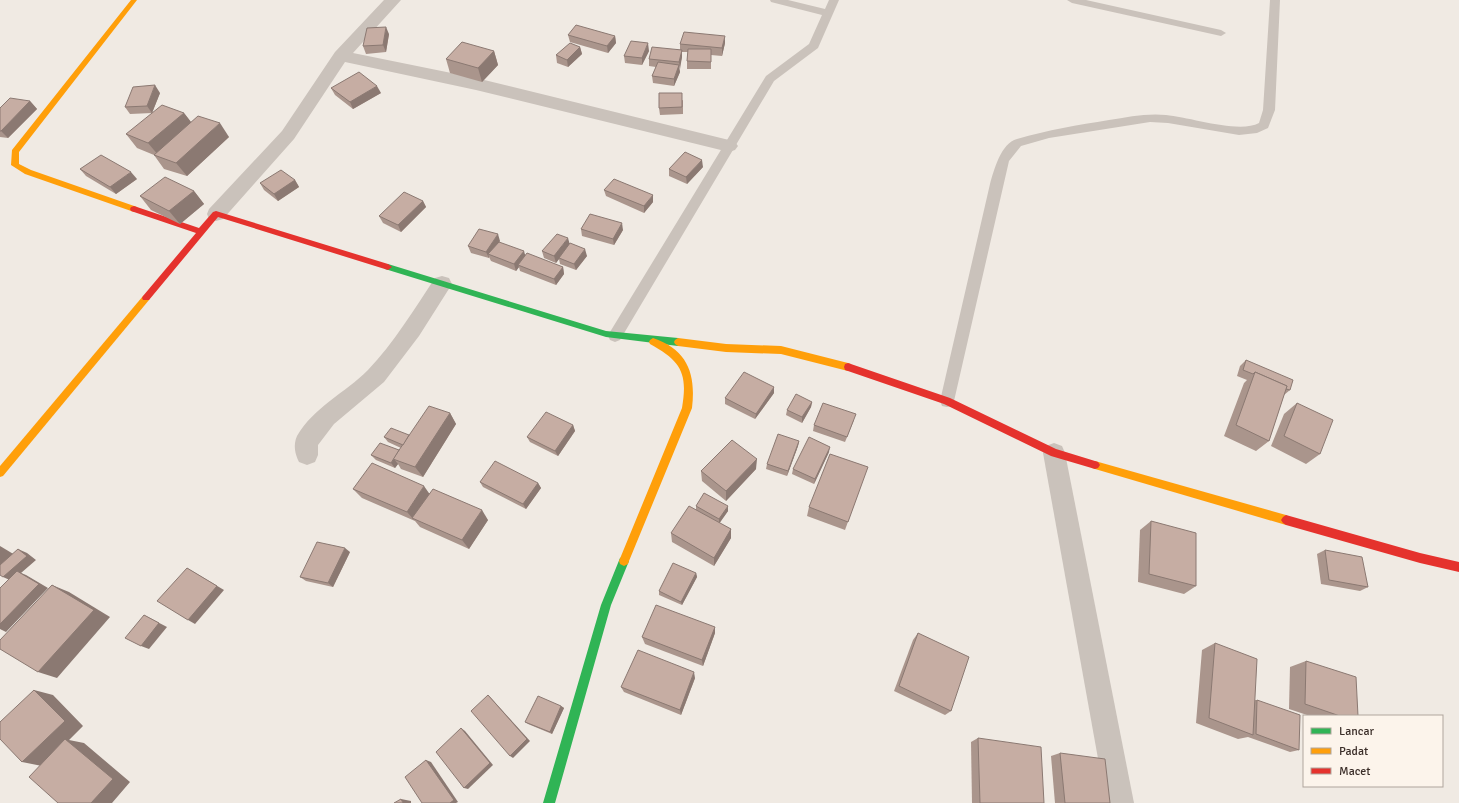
<svg xmlns="http://www.w3.org/2000/svg" width="1459" height="803" viewBox="0 0 1459 803" font-family="Signika,sans-serif">
  <style>
    .lines { fill: none; stroke-linecap: round; stroke-linejoin: round }
    .lane { fill: #cac2bb; fill-rule: evenodd }
    .street { fill: #cac2bb; fill-rule: evenodd }
    .fast { fill: #30b455; fill-rule: evenodd }
    .slow { fill: #ff9f0a; fill-rule: evenodd }
    .jam { fill: #e5322d; fill-rule: evenodd }
    .wall { fill: #aa958c }
    .shaded-wall { fill: #8b7972 }
    .building { fill: #c6ada3; stroke: #8b7972 }
  </style>
  <rect width="100%" height="100%" fill="#f0eae3"/>
  <g class="lines">
    <!-- lane -->
    <g class="lane">
      <polygon points="770,0 788,0 825,9 829,0 839,0 818,48 774,81 620,340 615,342 610,340 608,336 610,332 766,76 809,44 822,15 771,2"/>
      <polygon points="1067,0 1086,0 1221,30 1226,33 1221,36 1072,3"/>
      <path d="M1270 0H1280L1275 110 1268 128 1257 133 1239 135 1168 123 1150 122 1049 138 1021 146 1009 161 954 401 952 406 947 407 942 406 940 401 990 184C994 170 1001 143 1017 139 1048 130 1078 125 1109 120 1128 117 1147 113 1166 115 1190 117 1239 134 1259 123L1263 110Z"/>
    </g>
    <!-- street -->
    <g class="street">
      <polygon points="384,0 401,0 353,53 476,78 729,140 735,142 738,146 735,150 729,152 476,90 345,62 294,139 223,219 216,221 209,219 207,214 209,209 282,131 335,52"/>
      <path d="M442 276 449 278 452 284 419 336 384 382 334 424 318 445V455L315 462 307 465 299 462C295 454 293 445 297 436 314 407 345 393 368 370 393 344 415 308 435 278Z"/>
      <polygon points="1054,443 1062,446 1065,453 1134,803 1106,803 1043,453 1046,446"/>
    </g>
    <!-- fast -->
    <g class="fast">
      <polygon points="388,264 606,331 678,338 681,340 682,342 681,344 678,346 606,337 385,269 384,267 385,265"/>
      <polygon points="624,556 628,558 629,561 611,605 555,803 543,803 601,605 620,558"/>
    </g>
    <!-- slow -->
    <g class="slow">
      <polygon points="131,0 137,0 19,152 19,164 31,170 137,207 138,209 137,211 134,212 25,174 11,165 12,150"/>
      <polygon points="146,295 149,296 150,298 149,300 3,476 0,477 0,466 143,296"/>
      <path d="M653 338C688 350 696 374 692 408L629 561 628 564 624 566 620 564 619 561 682 408C688 373 681 361 650 344L649 342 650 340Z"/>
      <polygon points="678,338 726,344 781,346 848,363 851,364 852,367 851,370 848,371 781,354 726,352 678,346 675,344 674,342 675,340"/>
      <polygon points="1095,461 1286,515 1289,517 1291,520 1289,523 1286,525 1095,469 1092,468 1090,465 1092,462"/>
    </g>
    <!-- jam -->
    <g class="jam">
      <polygon points="134,206 199,228 213,212 216,211 388,264 392,267 388,270 218,217 149,300 143,300 142,298 143,296 196,233 131,211 130,209 131,207"/>
      <polygon points="848,363 950,398 1056,449 1095,461 1098,462 1100,465 1098,468 1095,469 1051,456 944,404 845,370 844,367 845,364"/>
      <polygon points="1286,515 1420,553 1459,562 1459,572 1420,563 1286,525 1283,523 1281,520 1283,517"/>
    </g>
  </g>
  <!-- wall -->
  <g class="wall">
    <polygon points="389,34 386,52 366,54 363,46"/>
    <polygon points="568,35 615,36 616,43 608,53 570,42"/>
    <polygon points="725,43 722,56 711,55 711,69 687,69 687,61 688,52 682,52 682,57 679,69 680,72 674,86 653,83 652,76 656,67 649,66 649,59 680,50 680,44"/>
    <polygon points="580,47 582,54 568,67 557,63 556,55"/>
    <polygon points="494,51 498,65 482,82 450,73 446,59"/>
    <polygon points="649,51 642,65 625,63 624,56"/>
    <polygon points="331,88 381,93 353,109 335,95"/>
    <polygon points="160,93 152,113 130,114 125,107"/>
    <polygon points="683,100 683,114 660,115 659,108"/>
    <polygon points="30,101 37,109 8,138 0,137 0,108"/>
    <polygon points="184,113 191,122 229,137 187,176 164,169 154,155 137,148 126,134"/>
    <polygon points="703,167 687,184 669,176 669,169"/>
    <polygon points="80,169 137,179 116,194 86,176"/>
    <polygon points="295,180 299,187 278,201 264,190 260,183"/>
    <polygon points="604,190 653,202 644,213 606,196"/>
    <polygon points="194,191 204,204 180,224 151,210 140,196"/>
    <polygon points="423,201 426,207 401,232 383,223 379,216"/>
    <polygon points="581,229 623,230 614,245 582,236"/>
    <polygon points="500,241 499,242 526,255 563,267 564,274 556,285 520,271 519,267 516,271 491,261 489,257 489,258 471,253 468,246"/>
    <polygon points="570,244 587,256 576,270 560,264 559,259 556,263 544,258 542,251"/>
    <polygon points="1246,360 1290,390 1284,395 1269,441 1256,451 1224,436 1244,383 1247,380 1237,376 1240,366"/>
    <polygon points="774,393 755,419 725,404 725,398"/>
    <polygon points="812,402 811,407 802,423 786,415 787,410"/>
    <polygon points="1297,403 1320,454 1306,464 1271,446 1284,414"/>
    <polygon points="450,413 456,424 423,477 401,469 398,464 395,468 376,460 371,455 399,450 401,448 388,442 384,437 409,435"/>
    <polygon points="854,420 845,442 813,431 814,425"/>
    <polygon points="573,425 575,431 558,456 530,442 527,437"/>
    <polygon points="799,441 798,446 787,476 766,469 767,464"/>
    <polygon points="829,452 814,484 792,474 793,469"/>
    <polygon points="756,469 726,501 702,481 701,471"/>
    <polygon points="864,477 845,530 807,516 809,507"/>
    <polygon points="480,482 538,483 541,488 526,509 483,487"/>
    <polygon points="353,489 429,493 488,520 469,549 420,527 415,521 362,498"/>
    <polygon points="696,506 728,511 719,523 731,529 731,538 714,566 672,542 671,533 696,510"/>
    <polygon points="1151,521 1196,586 1184,594 1138,582 1140,530"/>
    <polygon points="1325,550 1368,587 1360,591 1321,584 1317,554"/>
    <polygon points="350,552 333,587 306,581 300,577"/>
    <polygon points="696,573 697,577 682,605 659,595 659,591"/>
    <polygon points="715,627 715,633 703,666 645,644 642,637"/>
    <polygon points="918,633 951,711 945,715 894,691 913,640"/>
    <polygon points="1215,643 1255,700 1257,700 1299,750 1290,752 1248,737 1238,739 1196,723 1202,650"/>
    <polygon points="1306,661 1358,716 1310,716 1289,709 1290,667"/>
    <polygon points="695,678 681,715 624,692 621,687"/>
    <polygon points="561,706 564,708 552,734 528,724 525,722"/>
    <polygon points="978,738 1044,803 972,803 971,742"/>
    <polygon points="1060,753 1110,803 1055,803 1051,756"/>
  </g>
  <!-- shaded-wall -->
  <g class="shaded-wall">
    <polygon points="386,27 389,34 386,52 383,45"/>
    <polygon points="615,36 616,43 608,53 607,46"/>
    <polygon points="725,36 725,43 722,56 722,48"/>
    <polygon points="648,43 649,51 642,65 642,58"/>
    <polygon points="580,47 582,54 568,67 567,60"/>
    <polygon points="682,50 682,57 680,69 679,62"/>
    <polygon points="494,51 498,65 482,82 478,68"/>
    <polygon points="679,65 680,72 674,86 674,79"/>
    <polygon points="155,85 160,93 152,113 147,106"/>
    <polygon points="377,86 381,93 353,109 350,102"/>
    <polygon points="30,101 37,109 8,138 1,131"/>
    <polygon points="184,113 194,126 159,156 148,143"/>
    <polygon points="220,123 229,137 187,176 176,163"/>
    <polygon points="702,160 703,167 687,184 686,177"/>
    <polygon points="131,172 137,179 116,194 110,187"/>
    <polygon points="295,180 299,187 278,201 274,194"/>
    <polygon points="194,191 204,204 180,224 169,211"/>
    <polygon points="653,195 653,202 644,213 644,206"/>
    <polygon points="423,201 426,207 401,232 398,225"/>
    <polygon points="622,223 623,230 614,245 613,239"/>
    <polygon points="498,234 500,241 490,255 488,254 489,257 489,258 486,252"/>
    <polygon points="568,238 570,245 559,258 559,259 556,263 554,256"/>
    <polygon points="585,249 587,256 576,270 574,264"/>
    <polygon points="524,251 526,258 518,265 519,267 516,271 514,264"/>
    <polygon points="563,267 564,274 556,285 554,279"/>
    <polygon points="774,387 774,393 755,419 756,414"/>
    <polygon points="812,402 811,407 802,423 802,417"/>
    <polygon points="450,413 456,424 423,477 415,467"/>
    <polygon points="573,425 575,431 558,456 555,451"/>
    <polygon points="799,441 798,446 787,476 788,471"/>
    <polygon points="830,447 829,452 814,484 815,479"/>
    <polygon points="394,459 398,464 395,468 391,463"/>
    <polygon points="757,459 756,469 726,501 726,491"/>
    <polygon points="538,483 541,488 526,509 523,504"/>
    <polygon points="424,486 431,496 412,518 415,521 407,512"/>
    <polygon points="728,506 728,511 719,524 719,519"/>
    <polygon points="482,510 488,520 469,549 462,540"/>
    <polygon points="731,529 731,538 714,566 714,558"/>
    <polygon points="0,546 15,555 0,569"/>
    <polygon points="345,548 350,552 333,587 328,583"/>
    <polygon points="18,549 27,553 36,560 21,573 26,575 48,588 6,632 0,629 0,624 12,581 3,577"/>
    <polygon points="187,568 224,590 195,624 188,620"/>
    <polygon points="696,573 697,577 682,605 681,602"/>
    <polygon points="52,585 69,592 110,617 57,678 38,672"/>
    <polygon points="144,615 167,627 149,649 141,646"/>
    <polygon points="715,627 715,633 703,666 702,660"/>
    <polygon points="694,672 695,678 681,715 680,710"/>
    <polygon points="34,690 53,695 83,726 69,740 84,743 130,782 112,803 91,803 42,766 22,762"/>
    <polygon points="488,695 491,698 530,741 513,758 510,756"/>
    <polygon points="561,706 564,708 552,734 550,732"/>
    <polygon points="461,728 465,731 493,765 468,789 464,788"/>
    <polygon points="426,760 431,762 458,802 456,803 450,803"/>
    <polygon points="401,799 411,801 411,803 403,803"/>
  </g>
  <!-- building -->
  <g class="building">
    <polygon points="576,25 615,36 607,46 568,35"/>
    <polygon points="386,27 383,45 363,46 367,28"/>
    <polygon points="684,32 725,36 722,48 680,44"/>
    <polygon points="631,41 648,43 642,58 624,56"/>
    <polygon points="462,42 494,51 478,68 446,59"/>
    <polygon points="570,43 580,47 567,60 556,55"/>
    <polygon points="652,47 682,50 679,62 649,59"/>
    <polygon points="688,49 711,49 711,62 687,61"/>
    <polygon points="658,62 679,65 674,79 652,76"/>
    <polygon points="359,72 377,86 350,102 331,88"/>
    <polygon points="155,85 147,106 125,107 133,87"/>
    <polygon points="659,93 682,93 682,107 659,108"/>
    <polygon points="10,98 30,101 1,131 0,131 0,108"/>
    <polygon points="162,105 184,113 148,143 126,134"/>
    <polygon points="198,116 220,123 176,163 154,155"/>
    <polygon points="685,152 702,160 686,177 669,169"/>
    <polygon points="101,155 131,172 110,187 80,169"/>
    <polygon points="281,170 295,180 274,194 260,183"/>
    <polygon points="165,177 194,191 169,211 140,196"/>
    <polygon points="614,179 653,195 644,206 604,190"/>
    <polygon points="404,192 423,201 398,225 379,216"/>
    <polygon points="590,214 622,223 613,239 581,229"/>
    <polygon points="479,229 498,234 486,252 468,246"/>
    <polygon points="557,234 568,238 554,256 542,251"/>
    <polygon points="499,242 524,251 514,264 488,254"/>
    <polygon points="570,243 585,249 574,264 559,258"/>
    <polygon points="527,253 563,267 554,279 518,265"/>
    <polygon points="1246,360 1293,380 1290,390 1286,389 1287,386 1255,372 1253,374 1243,370"/>
    <polygon points="744,372 774,387 756,414 725,398"/>
    <polygon points="1255,372 1287,386 1269,441 1236,425"/>
    <polygon points="796,394 812,402 802,417 787,410"/>
    <polygon points="823,403 856,414 847,437 814,425"/>
    <polygon points="1297,403 1333,420 1320,454 1284,436"/>
    <polygon points="429,406 450,413 415,467 393,459"/>
    <polygon points="546,412 573,425 555,451 527,437"/>
    <polygon points="391,428 409,435 403,445 384,437"/>
    <polygon points="778,434 799,441 788,471 767,464"/>
    <polygon points="809,437 830,447 815,479 793,469"/>
    <polygon points="732,440 757,459 726,491 701,471"/>
    <polygon points="380,443 399,450 391,463 371,455"/>
    <polygon points="830,454 868,467 848,522 809,507"/>
    <polygon points="495,461 538,483 523,504 480,482"/>
    <polygon points="372,463 424,486 407,512 353,489"/>
    <polygon points="433,489 482,510 462,540 412,518"/>
    <polygon points="704,493 728,506 719,519 696,506"/>
    <polygon points="689,506 731,529 714,558 671,533"/>
    <polygon points="1151,521 1196,533 1196,586 1149,574"/>
    <polygon points="317,542 345,548 328,583 300,577"/>
    <polygon points="18,549 27,556 3,577 0,575 0,565"/>
    <polygon points="1325,550 1362,557 1368,587 1329,580"/>
    <polygon points="673,563 696,573 681,602 659,591"/>
    <polygon points="187,568 217,586 188,620 157,601"/>
    <polygon points="17,571 39,584 0,624 0,588"/>
    <polygon points="52,585 94,610 38,672 0,649 0,640"/>
    <polygon points="656,605 715,627 702,660 642,637"/>
    <polygon points="144,615 159,623 141,646 125,638"/>
    <polygon points="918,633 969,657 951,711 899,686"/>
    <polygon points="1215,643 1257,659 1253,735 1209,718"/>
    <polygon points="638,650 694,672 680,710 621,687"/>
    <polygon points="1306,661 1356,677 1358,716 1340,716 1305,704"/>
    <polygon points="34,690 65,721 22,762 0,739 0,722"/>
    <polygon points="488,695 527,739 510,756 471,711"/>
    <polygon points="538,696 561,706 550,732 525,722"/>
    <polygon points="1257,700 1300,715 1299,750 1256,734"/>
    <polygon points="461,728 490,763 464,788 436,752"/>
    <polygon points="978,738 1041,747 1044,803 980,803"/>
    <polygon points="65,739 113,779 91,803 58,803 29,777"/>
    <polygon points="1060,753 1105,759 1110,803 1065,803"/>
    <polygon points="426,760 454,800 450,803 422,803 405,777"/>
    <polygon points="401,799 403,803 394,803"/>
  </g>
  <!-- legend -->
  <rect x="1303" y="715" width="140" height="72" fill="#fcf4eb" stroke="#afa59d"/>
  <rect x="1311" y="728" width="20" height="6" fill="#30b455" stroke="#afa59d"/>
  <text x="1339" y="735" font-size="12" fill="#3b2e29">Lancar</text>
  <rect x="1311" y="748" width="20" height="6" fill="#ff9f0a" stroke="#afa59d"/>
  <text x="1339" y="755" font-size="12" fill="#3b2e29">Padat</text>
  <rect x="1311" y="768" width="20" height="6" fill="#e5322d" stroke="#afa59d"/>
  <text x="1339" y="775" font-size="12" fill="#3b2e29">Macet</text>
</svg>
